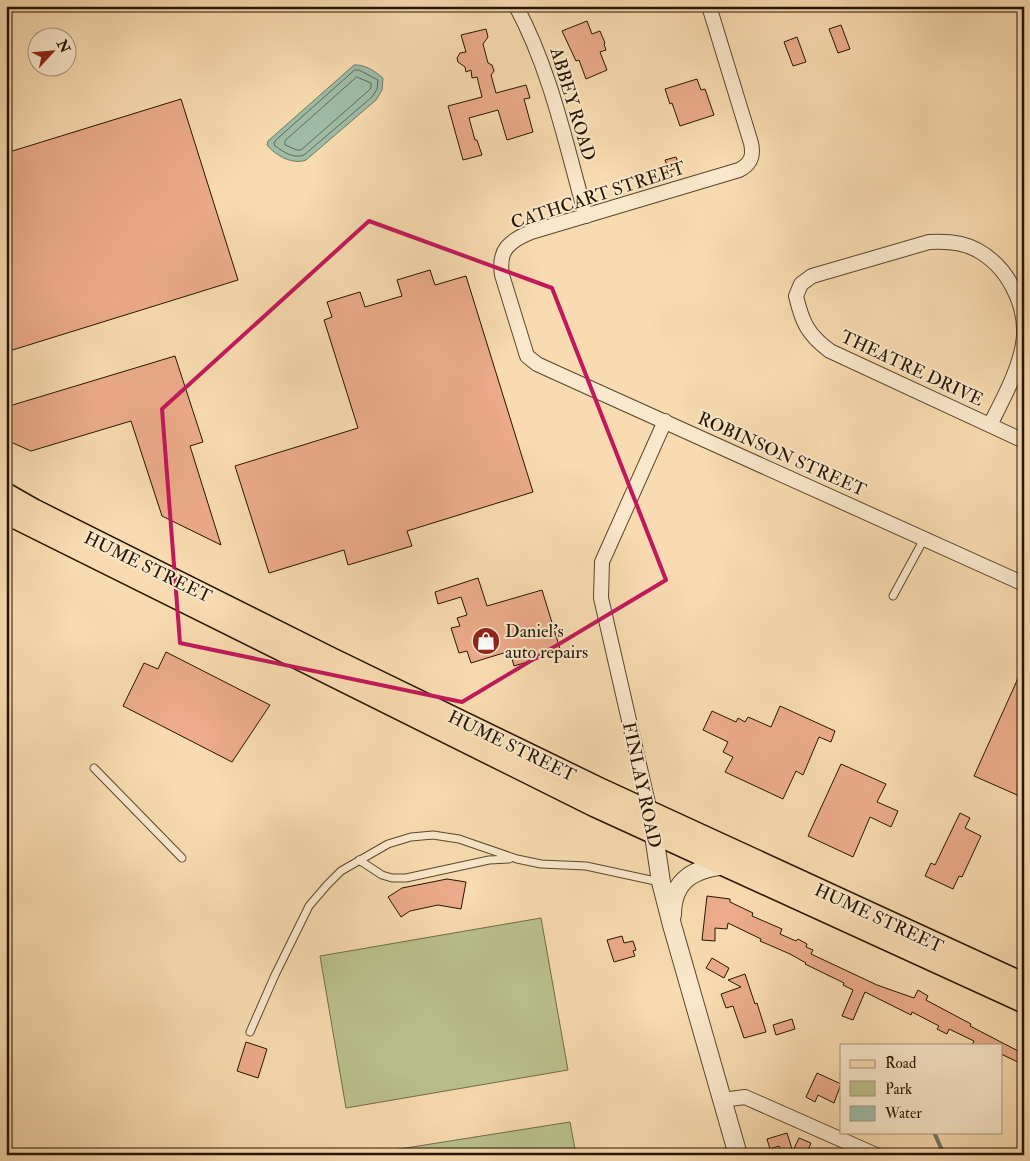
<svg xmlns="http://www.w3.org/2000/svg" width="1030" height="1161" viewBox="0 0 1030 1161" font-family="'IM FELL Double Pica',serif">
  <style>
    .green { fill: #bac18d; stroke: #706b47 }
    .water { fill: #9ebca6; stroke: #6e7964 }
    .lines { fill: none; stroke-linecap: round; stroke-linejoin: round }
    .shore { stroke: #626854; stroke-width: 1 }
    .stream { stroke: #6e7964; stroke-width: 4 }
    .building { fill: #ecab8a; stroke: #251501 }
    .service-casing { stroke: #5a462d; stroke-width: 9 }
    .minor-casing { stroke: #5a462d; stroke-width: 16 }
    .tertiary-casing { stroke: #5a462d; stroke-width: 20 }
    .primary-casing { stroke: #251501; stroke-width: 24 }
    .service { stroke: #fae8cc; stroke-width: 7 }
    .minor { stroke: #fae8cc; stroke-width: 14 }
    .tertiary { stroke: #fae8cc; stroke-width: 18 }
    .primary { stroke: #f8dbb0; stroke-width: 21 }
    .marked { fill: none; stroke: #c2185b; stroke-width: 4; stroke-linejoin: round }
    .labels { text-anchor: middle; stroke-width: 4; stroke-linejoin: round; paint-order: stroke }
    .street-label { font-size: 18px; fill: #251501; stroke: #fae8cc }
    .poi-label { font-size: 18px; fill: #251501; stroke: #fae8cc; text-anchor: start }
  </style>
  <rect width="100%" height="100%" fill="#f8dbb0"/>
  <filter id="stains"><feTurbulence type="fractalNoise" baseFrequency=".004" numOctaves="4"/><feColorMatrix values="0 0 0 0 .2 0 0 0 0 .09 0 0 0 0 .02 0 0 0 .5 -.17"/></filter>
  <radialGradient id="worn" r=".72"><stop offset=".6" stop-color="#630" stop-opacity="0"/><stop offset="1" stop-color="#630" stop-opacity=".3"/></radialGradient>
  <!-- green -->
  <g class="green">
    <polygon points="541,918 568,1070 346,1108 320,956"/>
    <polygon points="570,1122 576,1155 393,1155 393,1150"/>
  </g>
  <!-- water -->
  <path class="water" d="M354 65C364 64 375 71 383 78L382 90 376 100 306 160C293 165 276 156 267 145L268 141Z"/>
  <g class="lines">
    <!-- shore -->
    <g class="shore">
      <path d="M355 70H359L378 80 377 89 372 97 304 155C293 159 284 152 275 146L274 143 276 140Z"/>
      <polygon points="357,77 371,83 371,88 367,92 301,150 297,150 285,145 285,141"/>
    </g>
    <!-- stream -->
    <polyline class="stream" points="934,1132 944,1155"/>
  </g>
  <!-- building -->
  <g class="building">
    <polygon points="587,21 592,34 600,31 605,43 604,44 606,50 600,52 607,70 586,79 579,60 576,61 562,31"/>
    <polygon points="841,25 850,49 838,53 829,29"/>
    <polygon points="486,29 488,37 483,44 488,63 492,65 494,71 491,75 496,93 526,85 530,98 524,99 533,132 507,140 498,110 469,118 475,140 477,140 482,155 463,160 448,106 482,97 477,77 472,78 471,70 466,72 465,67 458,62 457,58 460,53 466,52 461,35"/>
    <polygon points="797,37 806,62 793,66 784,42"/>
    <polygon points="697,79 701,90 705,89 714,115 680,126 672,103 670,104 665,89"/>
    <polygon points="181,99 238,280 6,352 6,153"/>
    <polygon points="676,157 680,167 669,171 665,160"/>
    <polygon points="430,270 435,285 466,276 533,492 407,531 412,546 348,565 344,550 269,573 235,466 358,428 324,320 332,317 327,302 360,292 365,307 402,296 397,280"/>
    <polygon points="175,356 203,442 190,446 221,545 162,516 131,421 31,451 6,440 6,407"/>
    <polygon points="478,578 487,606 542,590 561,652 514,666 510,651 471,663 467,651 459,653 451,628 460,626 457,618 467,615 461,597 438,604 435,592"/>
    <polygon points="166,652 270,705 232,762 123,706 144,663 158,669"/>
    <polygon points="1024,665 1024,798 974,776"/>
    <polygon points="780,706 835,731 831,742 819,737 803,775 796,771 783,799 725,772 733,757 723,752 728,742 703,730 712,711 736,722 738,718 745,722 748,717 771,727"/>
    <polygon points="841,764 886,784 877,802 898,811 891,827 870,817 853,857 808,836"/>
    <polygon points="960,813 970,818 965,828 981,836 962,877 959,876 953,889 925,876 931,863 935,865"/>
    <polygon points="447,879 466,882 461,909 438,905 410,911 401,917 388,897 402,888"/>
    <polygon points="707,896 730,899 730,902 753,913 752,916 782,929 780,934 796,941 798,939 807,944 806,947 813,950 811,954 877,985 914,998 918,990 928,996 926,1000 971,1024 970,1026 1024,1054 1024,1065 1001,1054 1001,1045 972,1045 974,1041 949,1029 947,1034 937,1029 939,1026 912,1012 911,1015 865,992 853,1020 842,1016 853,990 843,985 844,983 805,964 806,963 790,954 760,941 761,939 728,923 727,929 715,928 715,941 702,940"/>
    <polygon points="622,936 624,943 633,941 636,950 633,951 635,956 614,962 607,940"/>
    <polygon points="712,958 729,968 724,978 706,968"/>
    <polygon points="745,974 755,1004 757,1003 766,1032 744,1038 733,1006 726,1008 721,994 741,987 728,980"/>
    <polygon points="792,1019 795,1029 776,1035 773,1025"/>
    <polygon points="246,1042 267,1049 258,1078 237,1071"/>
    <polygon points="817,1073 841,1084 834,1103 818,1095 815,1102 806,1097"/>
    <polygon points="787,1133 792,1149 781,1152 779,1146 770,1149 767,1139"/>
    <polygon points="799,1138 811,1143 806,1155 791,1155"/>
  </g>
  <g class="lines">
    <defs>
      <g id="service">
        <polyline points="893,596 924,539"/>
        <polyline points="94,768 182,858"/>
        <polyline points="359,860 382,875 392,878 406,878 489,860 509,859"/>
        <polyline points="250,1032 275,975 309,906 327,885 341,871 388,844 411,837 433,835 459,839 517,859 541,864 586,866 660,882"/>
      </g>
      <g id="minor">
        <path d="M516 6C551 71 566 145 586 216"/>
        <path d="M709 6 751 143C754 156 751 164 739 170L531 232C509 241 498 250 502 275L527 356 537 364 550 370 1024 584"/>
        <path d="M990 425C1003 399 1022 365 1024 336 1026 303 1007 266 977 250 963 242 945 241 929 242L812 276 801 284 796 296C802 322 808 335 830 351L1024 441"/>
        <polyline points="650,812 601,598 602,562 665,421"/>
        <polyline points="722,1100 745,1097 876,1155"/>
      </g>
      <g id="tertiary">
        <polyline points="652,822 661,882 672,925 738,1155"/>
        <path d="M672 915C672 879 695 868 727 865"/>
      </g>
      <g id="primary">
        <polyline points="6,494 34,510 330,658 600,789 1024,984"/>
        <polyline points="6,513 595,806 1024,1002"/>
      </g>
    </defs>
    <!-- service casing -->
    <use href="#service" class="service-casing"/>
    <!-- minor casing -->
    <use href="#minor" class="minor-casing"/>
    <!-- tertiary casing -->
    <use href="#tertiary" class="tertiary-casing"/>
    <!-- primary casing -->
    <use href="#primary" class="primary-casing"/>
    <!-- service -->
    <use href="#service" class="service"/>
    <!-- minor -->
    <use href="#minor" class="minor"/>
    <!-- tertiary -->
    <use href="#tertiary" class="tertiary"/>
    <!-- primary -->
    <use href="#primary" class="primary"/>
  </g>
  <!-- marked area -->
  <path class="marked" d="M369 221 552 288 666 580 462 702 180 643 162 409Z"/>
  <!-- icons -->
  <defs>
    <symbol id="shop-disc" viewBox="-11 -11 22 22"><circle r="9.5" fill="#8f2418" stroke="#fae8cc"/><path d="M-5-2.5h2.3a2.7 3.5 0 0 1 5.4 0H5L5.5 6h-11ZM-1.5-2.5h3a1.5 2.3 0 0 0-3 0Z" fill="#fff"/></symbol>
  </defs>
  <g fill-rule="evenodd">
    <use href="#shop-disc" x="470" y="625" width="32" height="32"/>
  </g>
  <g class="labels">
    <!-- street labels -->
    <g class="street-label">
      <text transform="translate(573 104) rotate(73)" y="6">ABBEY ROAD</text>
      <text transform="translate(598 195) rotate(-18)" y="6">CATHCART STREET</text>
      <text transform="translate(912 368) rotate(25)" y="6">THEATRE DRIVE</text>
      <text transform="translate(782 454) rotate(24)" y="6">ROBINSON STREET</text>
      <text transform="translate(148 567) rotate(26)" y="6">HUME STREET</text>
      <text transform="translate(512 746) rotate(26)" y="6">HUME STREET</text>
      <text transform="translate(642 785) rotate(78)" y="6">FINLAY ROAD</text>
      <text transform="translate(879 918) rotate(25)" y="6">HUME STREET</text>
    </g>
    <!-- poi labels -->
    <g class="poi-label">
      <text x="505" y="637">Daniel’s<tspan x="505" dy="21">auto repairs</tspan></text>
    </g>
  </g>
  <!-- margin -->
  <rect width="1030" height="1161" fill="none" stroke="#f8dbb0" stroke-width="25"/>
  <rect x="8" y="8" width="1015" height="1146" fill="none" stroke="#251501" stroke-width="2.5"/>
  <rect x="12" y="12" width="1005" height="1136" fill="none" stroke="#251501"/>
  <!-- legend -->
  <rect x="840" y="1044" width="162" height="90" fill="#fae8cc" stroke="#a5947b"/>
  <rect x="850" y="1060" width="25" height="8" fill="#f8dbb0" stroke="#a5947b"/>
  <text x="885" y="1068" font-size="15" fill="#251501">Road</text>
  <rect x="850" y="1081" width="25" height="15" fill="#bac18d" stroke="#a5947b"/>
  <text x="885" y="1094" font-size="15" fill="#251501">Park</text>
  <rect x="850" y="1106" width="25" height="15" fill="#9ebca6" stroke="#a5947b"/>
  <text x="885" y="1118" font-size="15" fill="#251501">Water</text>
  <!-- north arrow -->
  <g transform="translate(52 52) rotate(64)"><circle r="24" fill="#fae8cc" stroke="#a5947b"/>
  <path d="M0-4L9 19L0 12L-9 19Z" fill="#8f2418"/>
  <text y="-8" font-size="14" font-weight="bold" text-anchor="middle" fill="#251501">N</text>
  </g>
  <rect width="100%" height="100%" filter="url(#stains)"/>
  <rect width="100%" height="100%" fill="url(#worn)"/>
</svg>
